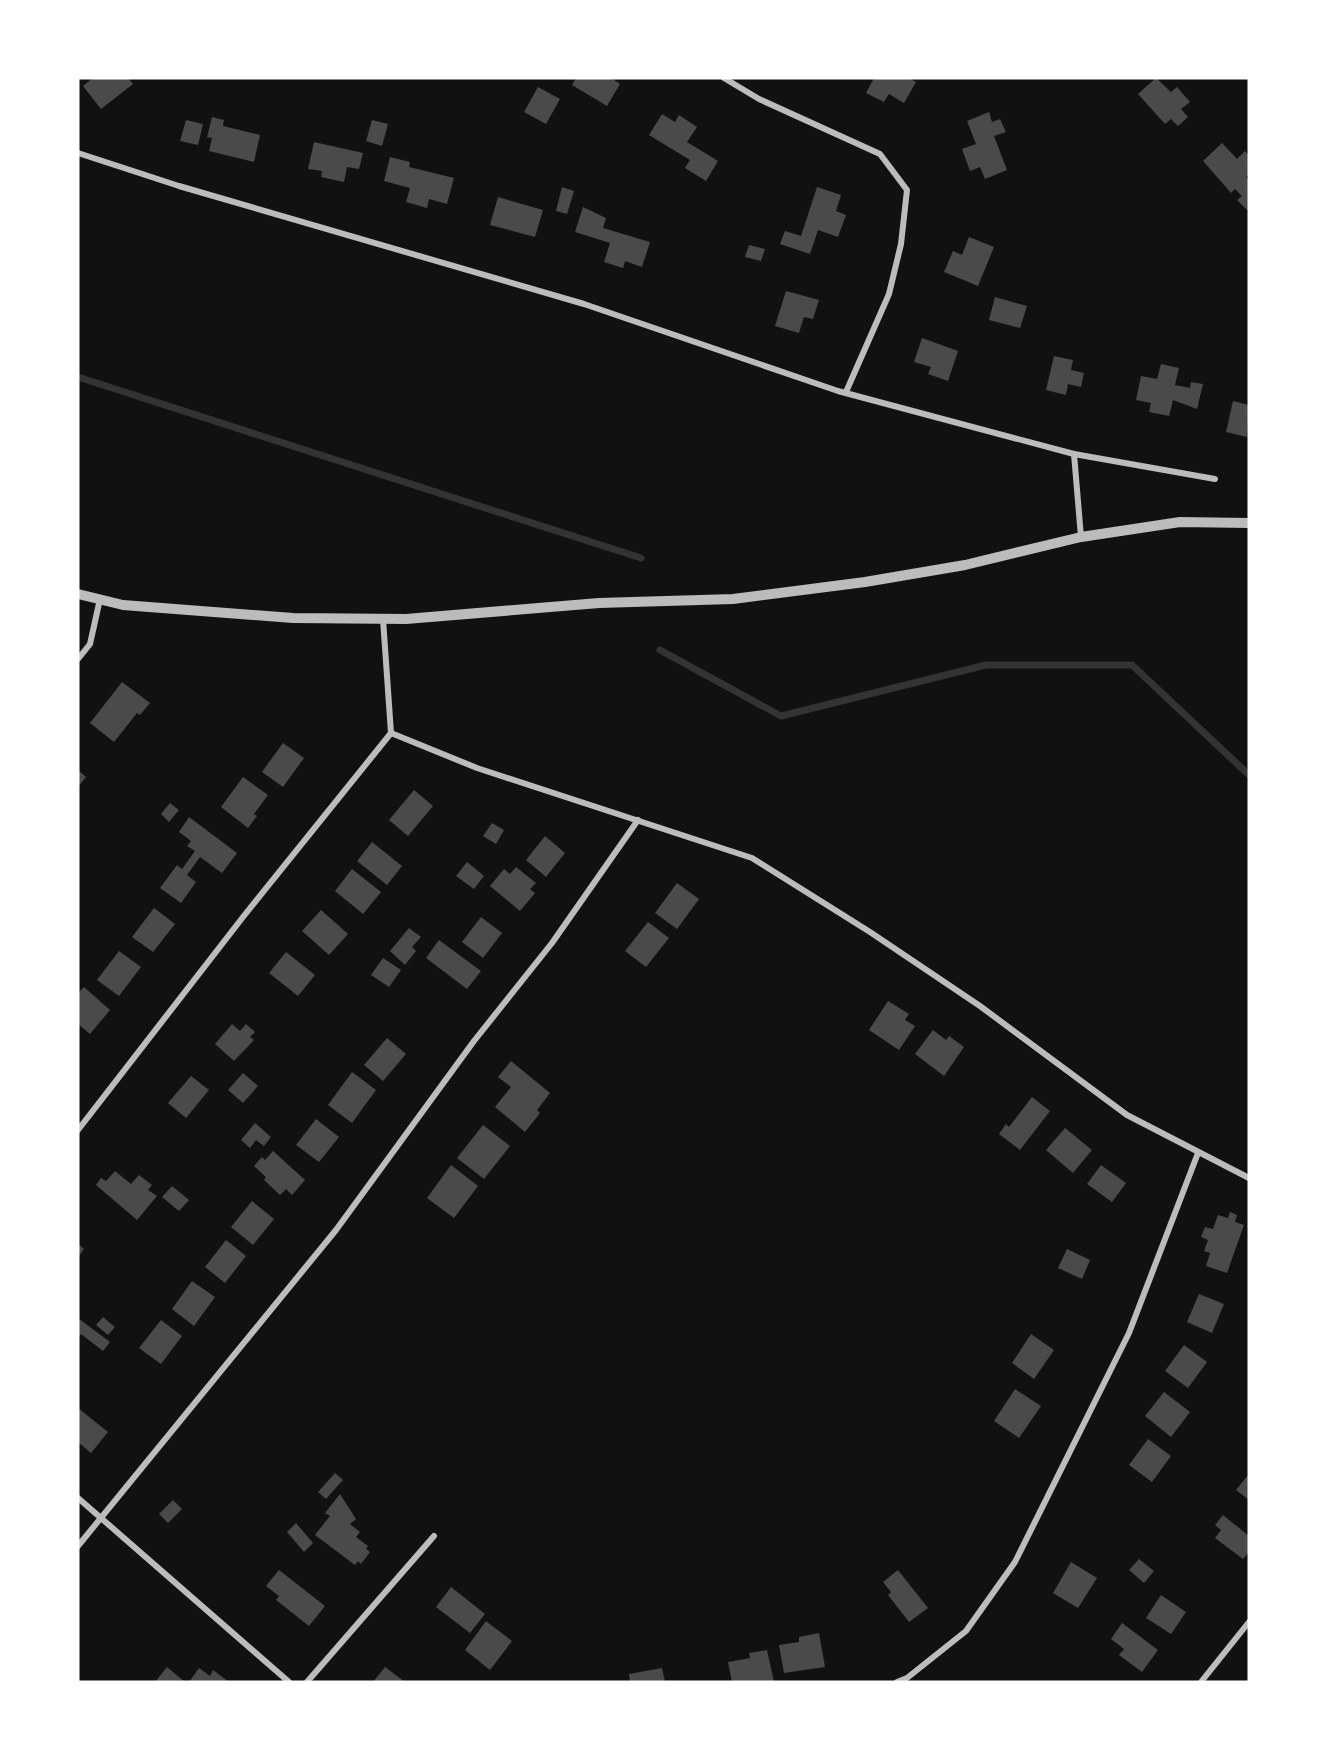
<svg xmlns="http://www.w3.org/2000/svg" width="1327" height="1760" viewBox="0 0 1327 1760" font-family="'Times New Roman',serif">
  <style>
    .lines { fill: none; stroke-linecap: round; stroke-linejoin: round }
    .stream { stroke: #333; stroke-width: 7 }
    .building { fill: #4a4a4a }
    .minor { stroke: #bcbcbc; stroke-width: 6 }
    .tertiary { stroke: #bcbcbc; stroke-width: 10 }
  </style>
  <rect width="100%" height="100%" fill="#111"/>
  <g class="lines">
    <!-- stream -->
    <g class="stream">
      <polyline points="78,377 641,558"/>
      <polyline points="660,650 781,716 986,665 1132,665 1249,775"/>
    </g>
  </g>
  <!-- building -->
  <g class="building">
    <polygon points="93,78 128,78 133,84 101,109 83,86"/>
    <polygon points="576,78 611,78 620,84 607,106 572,85"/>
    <polygon points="874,78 909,78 916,82 904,103 889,94 884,102 866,93"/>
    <polygon points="1156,78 1171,92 1177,87 1190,102 1181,109 1188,117 1178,126 1171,119 1165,124 1138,94"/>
    <polygon points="538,87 560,99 546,124 524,112"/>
    <polygon points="989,112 992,122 1000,119 1006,132 994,136 1007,170 985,179 980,167 970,171 962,149 976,144 967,121"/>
    <polygon points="662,114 675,122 679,115 697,127 687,142 718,161 706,181 685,168 690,160 649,135"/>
    <polygon points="212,117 224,120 223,126 260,135 254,162 209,151 212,138 207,137"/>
    <polygon points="186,120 203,124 198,145 180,141"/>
    <polygon points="372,120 388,124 382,146 366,141"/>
    <polygon points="314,142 363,153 359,169 347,167 344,182 321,177 322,171 308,169"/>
    <polygon points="1222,143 1237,159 1245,151 1249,156 1249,174 1246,177 1249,180 1249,208 1247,210 1237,200 1242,196 1235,189 1231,193 1203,161"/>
    <polygon points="390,157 410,162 409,167 454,178 447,204 429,199 427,208 406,202 410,188 384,181"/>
    <polygon points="562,187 574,191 567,214 556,211"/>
    <polygon points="817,187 841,195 836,211 846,215 838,237 818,230 810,254 780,244 785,231 801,236"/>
    <polygon points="498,197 543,210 535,237 490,225"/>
    <polygon points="583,207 606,218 603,228 650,242 642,267 625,261 623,268 604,262 610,243 575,232"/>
    <polygon points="969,237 994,247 978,286 944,272 953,251 962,255"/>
    <polygon points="749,245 765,249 761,261 745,257"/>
    <polygon points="786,291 819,300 813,319 804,317 799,333 775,326"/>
    <polygon points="995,297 1027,306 1020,328 989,320"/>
    <polygon points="922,338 958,351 948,381 928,374 931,367 914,362"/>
    <polygon points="1054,356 1073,360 1071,370 1084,373 1081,387 1068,384 1066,395 1046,390"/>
    <polygon points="1161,364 1179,368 1175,385 1190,388 1191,382 1203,384 1197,409 1173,400 1169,416 1149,412 1151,403 1136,400 1141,376 1157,379"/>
    <polygon points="1233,401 1249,405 1247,437 1226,432"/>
    <polygon points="122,682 150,703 140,715 137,713 114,742 90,723"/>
    <polygon points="283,743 304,758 283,787 262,772"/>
    <polygon points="78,770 86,777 78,787"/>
    <polygon points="243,777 268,795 254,814 257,816 248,828 221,807"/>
    <polygon points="414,790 433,806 408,836 389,820"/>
    <polygon points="170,803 179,810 169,822 161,814"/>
    <polygon points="189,817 237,853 222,873 200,857 187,875 196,882 181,903 160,888 177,865 182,869 195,851 187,846 191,841 179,832"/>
    <polygon points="492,823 504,830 496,844 483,836"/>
    <polygon points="545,836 565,853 546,877 526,860"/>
    <polygon points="372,842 402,866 387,885 357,861"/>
    <polygon points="467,862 484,876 474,889 456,876"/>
    <polygon points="516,867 536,883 530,889 535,893 520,911 490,886 504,869 510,874"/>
    <polygon points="352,869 381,892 363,914 335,891"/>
    <polygon points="677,883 699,899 677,929 655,913"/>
    <polygon points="154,908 175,924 153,952 132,937"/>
    <polygon points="321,910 348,934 329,955 302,931"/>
    <polygon points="481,917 502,933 483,958 462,942"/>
    <polygon points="648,922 669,938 646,967 625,951"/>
    <polygon points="409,928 421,937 412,947 416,951 405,965 390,951"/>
    <polygon points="439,940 481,971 467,989 426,958"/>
    <polygon points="119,951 141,967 119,996 97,980"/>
    <polygon points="286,952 315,975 298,996 269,973"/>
    <polygon points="383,958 401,970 389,987 371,975"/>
    <polygon points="84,987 110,1010 90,1034 78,1024 78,993"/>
    <polygon points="888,1001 909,1014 905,1020 915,1026 899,1050 869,1030"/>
    <polygon points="232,1024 240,1031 246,1024 255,1032 250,1037 254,1040 234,1061 215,1044"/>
    <polygon points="933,1030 946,1040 949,1036 964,1047 944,1076 915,1054"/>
    <polygon points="387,1038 406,1054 383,1081 364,1065"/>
    <polygon points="511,1061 550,1093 537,1110 540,1113 525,1132 495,1107 511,1087 498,1077"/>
    <polygon points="352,1072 376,1090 352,1123 328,1105"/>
    <polygon points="243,1073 258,1086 243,1103 228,1090"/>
    <polygon points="191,1076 209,1090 186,1118 168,1103"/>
    <polygon points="1032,1097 1050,1111 1020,1150 999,1134 1006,1124 1009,1127"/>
    <polygon points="316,1119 339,1137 319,1162 296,1145"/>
    <polygon points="255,1123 271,1137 264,1146 256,1140 250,1148 241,1140"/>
    <polygon points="483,1125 510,1146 484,1179 457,1158"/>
    <polygon points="1065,1128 1092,1150 1073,1173 1046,1150"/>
    <polygon points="273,1151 305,1180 292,1195 286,1189 280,1195 264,1180 266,1177 254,1166 262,1157 265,1160"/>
    <polygon points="451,1165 478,1186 454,1218 427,1198"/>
    <polygon points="1101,1165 1126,1183 1112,1202 1087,1184"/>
    <polygon points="115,1171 131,1184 139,1175 152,1185 148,1190 157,1196 137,1220 96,1185 101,1178 106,1181"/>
    <polygon points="172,1186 189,1200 179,1211 162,1197"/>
    <polygon points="252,1201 274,1219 253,1245 231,1227"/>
    <polygon points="1230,1212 1237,1215 1235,1222 1244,1225 1227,1273 1206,1266 1210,1253 1204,1251 1208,1240 1201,1237 1205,1227 1213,1229 1218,1215 1228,1218"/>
    <polygon points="226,1240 246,1256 225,1283 205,1267"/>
    <polygon points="78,1244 84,1249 78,1257"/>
    <polygon points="1067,1249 1090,1260 1082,1279 1058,1268"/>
    <polygon points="192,1281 215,1297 194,1326 172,1309"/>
    <polygon points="1199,1294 1224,1304 1212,1333 1187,1322"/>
    <polygon points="103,1317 115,1327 108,1335 96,1325"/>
    <polygon points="78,1318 110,1342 103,1351 81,1334 78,1338"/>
    <polygon points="161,1320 182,1336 161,1364 139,1348"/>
    <polygon points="1031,1334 1054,1350 1034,1379 1012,1363"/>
    <polygon points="1184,1345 1207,1362 1188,1388 1165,1371"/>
    <polygon points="1015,1389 1041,1406 1019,1438 994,1421"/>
    <polygon points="1164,1392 1190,1412 1171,1437 1145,1416"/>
    <polygon points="78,1408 108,1432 91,1453 78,1442"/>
    <polygon points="1148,1439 1171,1456 1152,1482 1129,1465"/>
    <polygon points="335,1473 343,1480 326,1499 318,1492"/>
    <polygon points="1249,1474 1249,1500 1236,1490"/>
    <polygon points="340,1494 356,1519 350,1524 360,1532 356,1537 368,1546 366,1549 370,1552 361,1564 358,1561 355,1565 315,1535 330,1516 325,1513"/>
    <polygon points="173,1500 182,1509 168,1523 159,1514"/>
    <polygon points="1223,1515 1249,1536 1249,1552 1243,1559 1215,1538 1221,1530 1215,1525"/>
    <polygon points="296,1523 313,1543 304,1552 287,1532"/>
    <polygon points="1139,1559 1154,1571 1144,1583 1129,1570"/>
    <polygon points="1071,1562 1097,1578 1078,1608 1053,1593"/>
    <polygon points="279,1570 325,1606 309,1626 276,1600 279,1596 266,1586"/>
    <polygon points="898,1570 928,1608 909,1622 888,1595 891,1592 883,1582"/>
    <polygon points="451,1587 485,1614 470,1633 436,1607"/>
    <polygon points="1161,1595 1186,1612 1171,1634 1146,1618"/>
    <polygon points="486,1621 512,1641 490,1670 465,1650"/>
    <polygon points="1122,1623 1158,1650 1142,1672 1119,1655 1124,1649 1111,1639"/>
    <polygon points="819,1633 825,1667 784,1673 779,1645 799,1642 799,1637"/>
    <polygon points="767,1650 774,1682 732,1682 728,1662 750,1658 749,1653"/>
    <polygon points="167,1667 185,1682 155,1682"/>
    <polygon points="385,1667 405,1682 373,1682"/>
    <polygon points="199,1668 210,1676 213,1670 229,1682 189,1682"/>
    <polygon points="662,1668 665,1682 630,1682 629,1674"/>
  </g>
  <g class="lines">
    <!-- minor -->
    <g class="minor">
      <polyline points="724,78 759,99 880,154 907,190 901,244 889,294 846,392"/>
      <polyline points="78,153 179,186 584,304 838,391 1074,454 1215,479"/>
      <polyline points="1074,454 1081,537"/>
      <polyline points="383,619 391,733 477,768 752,858 870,932 980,1006 1127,1115 1249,1178"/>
      <polyline points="78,659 90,644 100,599"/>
      <polyline points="78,1130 243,917 391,733"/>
      <polyline points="78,1498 289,1682"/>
      <polyline points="78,1546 336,1230 474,1041 552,943 638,820"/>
      <polyline points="307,1682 434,1536"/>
      <polyline points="897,1682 907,1678 966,1631 1015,1562 1129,1333 1198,1153"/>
      <polyline points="1201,1682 1249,1622"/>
    </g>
    <!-- tertiary -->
    <polyline class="tertiary" points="78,594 123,605 293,618 406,619 599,603 733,599 865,582 965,565 1081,537 1180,522 1249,523"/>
  </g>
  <!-- border -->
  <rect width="1327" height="1760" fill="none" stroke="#ffffff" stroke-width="159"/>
</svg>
